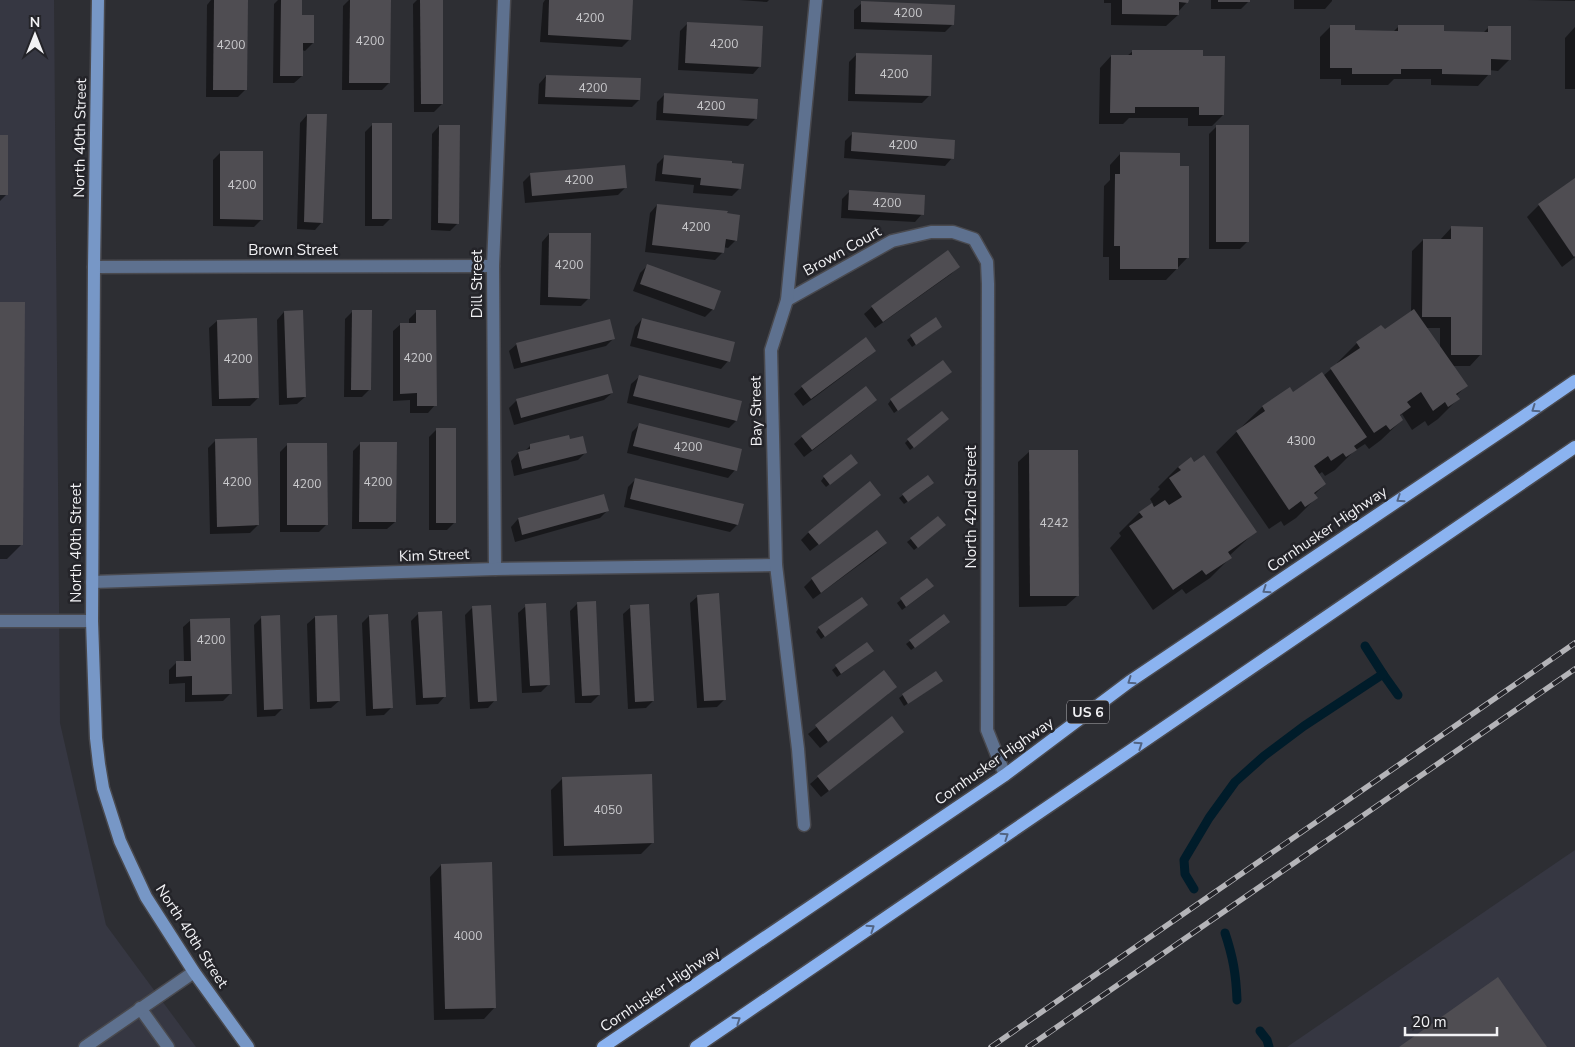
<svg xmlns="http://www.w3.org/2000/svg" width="1575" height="1047" viewBox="0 0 1575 1047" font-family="'Nunito Sans',sans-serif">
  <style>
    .built { fill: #363742 }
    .shadow { fill: #0007; fill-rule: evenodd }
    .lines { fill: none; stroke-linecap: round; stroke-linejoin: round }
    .stream { stroke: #001c2a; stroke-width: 9 }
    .building { fill: #4f4d52 }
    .lane-casing { stroke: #49494e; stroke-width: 15 }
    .street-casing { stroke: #49494e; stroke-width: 15 }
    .secondary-casing { stroke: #49494e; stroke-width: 15 }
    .primary-casing { stroke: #49494e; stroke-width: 15 }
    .lane { stroke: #5e718f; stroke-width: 12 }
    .street { stroke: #5e718f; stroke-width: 12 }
    .secondary { stroke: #7797c6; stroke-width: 12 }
    .primary { stroke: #8bb3f0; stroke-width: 12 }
    .rail-casing { stroke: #b4b4b8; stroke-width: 5.5 }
    .rail { stroke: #242429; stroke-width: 4; stroke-dasharray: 11; stroke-linecap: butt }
    .oneway { stroke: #526483 }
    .labels { text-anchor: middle; stroke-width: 5; stroke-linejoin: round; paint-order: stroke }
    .number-label { font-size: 12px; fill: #c9c9cc }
    .shield { fill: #242429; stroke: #b4b4b8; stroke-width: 1 }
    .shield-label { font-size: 14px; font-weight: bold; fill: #f2f2f5 }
    .street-label { font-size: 15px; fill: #f2f2f5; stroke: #242429 }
  </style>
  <rect width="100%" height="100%" fill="#2d2e33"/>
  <!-- built -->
  <g class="built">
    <polygon points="0,0 54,0 60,723 106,925 196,1047 0,1047"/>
    <polygon points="1575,850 1575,1047 1287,1047 1506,897"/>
  </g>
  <!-- shadow -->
  <g class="shadow">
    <polygon points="211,0 247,0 246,89 238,97 206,97 207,5"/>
    <polygon points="278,0 301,0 300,16 313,43 305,51 302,50 302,76 294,83 273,83 274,4"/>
    <polygon points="349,0 390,0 389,83 382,90 342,90 343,6"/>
    <polygon points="417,0 441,0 442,104 434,112 414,112 413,4"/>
    <polygon points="545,0 632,0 630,39 622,47 540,42 543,3"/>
    <polygon points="739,0 769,0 767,2"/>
    <polygon points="1104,0 1187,0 1187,2 1178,12 1178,15 1166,26 1111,25 1111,3 1104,3"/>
    <polygon points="1211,0 1249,0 1249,1 1241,9 1211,9"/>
    <polygon points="1294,0 1332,0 1332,1 1325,9 1294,9"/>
    <polygon points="1527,0 1575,0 1575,1"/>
    <polygon points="862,3 953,24 945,32 854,29 854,10"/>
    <polygon points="688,23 760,66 753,74 678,70 680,31"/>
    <polygon points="1331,26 1354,31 1393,32 1399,26 1443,32 1483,33 1489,27 1510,59 1498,71 1489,70 1489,74 1478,86 1431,85 1431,79 1394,79 1388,85 1341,85 1341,79 1320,79 1320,37"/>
    <polygon points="1575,27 1575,89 1565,89 1565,38"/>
    <polygon points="1133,51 1202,57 1223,115 1212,126 1188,126 1188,118 1129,118 1123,124 1099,124 1100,68 1111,56 1127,56"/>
    <polygon points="857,54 930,95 922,103 848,101 849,62"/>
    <polygon points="546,76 639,100 632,107 538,104 539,84"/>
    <polygon points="665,94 756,118 748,126 656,120 657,102"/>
    <polygon points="307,115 322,222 315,230 297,229 300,123"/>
    <polygon points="373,124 390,219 383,226 365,226 365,132"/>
    <polygon points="439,126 458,223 450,231 431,230 432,134"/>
    <polygon points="1216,127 1247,242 1240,249 1209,249 1209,134"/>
    <polygon points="853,133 952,158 945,166 844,158 845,141"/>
    <polygon points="0,136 7,194 0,201"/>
    <polygon points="221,152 262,219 254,227 213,226 213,160"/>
    <polygon points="1121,153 1188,257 1166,280 1109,280 1109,257 1103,257 1104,186 1110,180 1110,165"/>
    <polygon points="665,156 740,188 732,196 693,193 694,185 655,181 657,164"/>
    <polygon points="531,174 626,187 618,195 525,203 523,182"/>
    <polygon points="1575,180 1575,257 1562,267 1527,217 1539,205"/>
    <polygon points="850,191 922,214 915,222 841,218 842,199"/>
    <polygon points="657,205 736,240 728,248 723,247 723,252 715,260 645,252 650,213"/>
    <path d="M1451 228 1481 354 1470 366H1452L1466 386 1456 396 1458 399 1438 419 1428 426 1425 421 1412 430 1402 414 1399 417 1402 420 1381 440 1369 449 1365 444 1354 451 1335 470 1325 476 1322 472 1318 475 1325 484 1314 495 1316 498 1296 518 1284 526 1281 521 1269 529 1216 452 1262 407 1290 388 1293 394 1323 376 1337 364V363L1357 343 1385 331 1411 312 1412 251 1423 240H1440ZM1426 328H1440V348Z"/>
    <polygon points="549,234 589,298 581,306 540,305 542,242"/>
    <polygon points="647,266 713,309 705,317 633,291 640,273"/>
    <polygon points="958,267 951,274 875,328 864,314 872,307"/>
    <polygon points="0,303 22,544 7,559 0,559"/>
    <polygon points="417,311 435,405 428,413 410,413 410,400 393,401 393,331 401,324 409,324 409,319"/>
    <polygon points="284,312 305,397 297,404 279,405 277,320"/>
    <polygon points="352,312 369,390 362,397 344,397 345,319"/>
    <polygon points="642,319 728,361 721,369 630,346 635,327"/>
    <polygon points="935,319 937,330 912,347 907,340"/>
    <polygon points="217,321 258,398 250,406 212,406 209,328"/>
    <polygon points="613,339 606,346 514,369 509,351 517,344"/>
    <polygon points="874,351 867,358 803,406 794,394 802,387"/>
    <polygon points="607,375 612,393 604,400 514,425 509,408 516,401"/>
    <polygon points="947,375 894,413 888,404 891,400"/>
    <polygon points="639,377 736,421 729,428 627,403 631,384"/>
    <polygon points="875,400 867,408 804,457 794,444 802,437"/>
    <polygon points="944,423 910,450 905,443 908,440"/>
    <polygon points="639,425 735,470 728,478 627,453 632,432"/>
    <polygon points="437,429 455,522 447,530 429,530 429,437"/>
    <polygon points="215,441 258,525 250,533 210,534 208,448"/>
    <polygon points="570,441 585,453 578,460 514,476 511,461 518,453 524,452 530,446"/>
    <polygon points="361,443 395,522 387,529 352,529 353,451"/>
    <polygon points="287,445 327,524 319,532 280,532 280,452"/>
    <polygon points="1030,451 1078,595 1066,606 1019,607 1018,462"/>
    <polygon points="1190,459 1256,531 1229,556 1230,558 1210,578 1186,594 1182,589 1153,610 1110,548 1121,536 1119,533 1139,513 1153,504 1150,499 1160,489 1158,487 1178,467"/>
    <polygon points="853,466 826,487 821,481 824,477"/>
    <polygon points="636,479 737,525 730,532 624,507 628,487"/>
    <polygon points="929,487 904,504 899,498 903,495"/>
    <polygon points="603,496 608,510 600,518 515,542 511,527 518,519"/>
    <polygon points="872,502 810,551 801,540 809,532"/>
    <polygon points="941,529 914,550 907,542 911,539"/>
    <polygon points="877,531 886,543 878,551 813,599 804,587 812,579"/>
    <polygon points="927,579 929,590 902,610 897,603"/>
    <polygon points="698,596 725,699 717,707 697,708 690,603"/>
    <polygon points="578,603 599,695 591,703 575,703 570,611"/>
    <polygon points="867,605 821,639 816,632 819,628"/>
    <polygon points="526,606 549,684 541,692 522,693 518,613"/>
    <polygon points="473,607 495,700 488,708 470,709 465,615"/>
    <polygon points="631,607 653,701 646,708 628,709 623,614"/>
    <polygon points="419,613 445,696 438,704 416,705 411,621"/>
    <polygon points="369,616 391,708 384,715 366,716 362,623"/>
    <polygon points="262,617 282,709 275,716 257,717 254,625"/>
    <polygon points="315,617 339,701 331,708 310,709 307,624"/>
    <polygon points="191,620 231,693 223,701 185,702 185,683 169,684 169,670 177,662 184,662 183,627"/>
    <polygon points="945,626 911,650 906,644 910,641"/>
    <polygon points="867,643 869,654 837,677 832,670"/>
    <polygon points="884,672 888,694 820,748 808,734"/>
    <polygon points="938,684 904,706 899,698 903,695"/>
    <polygon points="895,739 821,797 810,784 818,777"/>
    <polygon points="563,778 653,842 641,854 553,856 551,790"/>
    <polygon points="441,865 495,1007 484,1019 434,1020 430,877"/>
  </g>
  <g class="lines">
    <!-- stream -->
    <g class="stream">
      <polyline points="1365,646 1383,674 1398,695"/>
      <polyline points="1194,889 1185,874 1184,860 1209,818 1235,782 1264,756 1304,726 1383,674"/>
      <path d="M1225 933C1233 957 1236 974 1237 1000"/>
      <polyline points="1260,1031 1267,1040 1269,1047"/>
    </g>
  </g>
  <!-- building -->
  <g class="building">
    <polygon points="214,0 248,0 247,90 213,90"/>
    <polygon points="281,0 302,0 302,15 314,15 314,43 303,43 303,76 280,76"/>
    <polygon points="350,0 391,0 390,83 349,83"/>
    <polygon points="420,0 443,0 443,104 421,104"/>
    <polygon points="549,0 633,0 631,40 548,35"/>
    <polygon points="1122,0 1189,0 1188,3 1179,2 1179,15 1122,14"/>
    <rect x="1218" y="0" width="32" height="2"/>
    <polygon points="861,1 955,5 954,25 861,22"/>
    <polygon points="687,22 763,26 761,67 685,63"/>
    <polygon points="1330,25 1355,25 1355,30 1398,31 1398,25 1444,25 1444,31 1488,32 1488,26 1511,26 1511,60 1491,59 1491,75 1442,74 1442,69 1401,69 1401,74 1352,74 1352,68 1330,68"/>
    <polygon points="1132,50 1203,50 1203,56 1225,56 1224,115 1199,115 1199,107 1135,107 1135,113 1110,113 1111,55 1132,55"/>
    <polygon points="856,53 932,55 931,96 855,94"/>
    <polygon points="546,75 641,78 640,100 545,97"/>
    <polygon points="664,93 758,99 757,119 663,113"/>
    <polygon points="307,114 327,114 323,223 304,222"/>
    <rect x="372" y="123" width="20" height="96"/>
    <polygon points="439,125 460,125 459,224 438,223"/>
    <rect x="1216" y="125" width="33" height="117"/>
    <polygon points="852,132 955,140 954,159 851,151"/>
    <rect x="0" y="135" width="8" height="60"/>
    <polygon points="220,151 263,151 263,220 220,219"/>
    <polygon points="1120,152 1180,153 1180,166 1189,166 1189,258 1178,258 1178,269 1120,269 1120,246 1114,246 1115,174 1120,174"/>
    <polygon points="664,155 732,161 732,163 744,164 741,189 700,185 701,178 662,174"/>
    <polygon points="625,165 627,188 532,196 530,173"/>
    <polygon points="1575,178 1575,256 1574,257 1538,204"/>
    <polygon points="849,190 925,195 924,215 848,210"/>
    <polygon points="657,204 728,211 727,213 740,215 737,241 726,239 724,253 652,245"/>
    <polygon points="1451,226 1483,227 1482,355 1451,355 1451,317 1422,317 1423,239 1451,239"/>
    <polygon points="549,233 591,233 590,299 548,297"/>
    <polygon points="948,250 960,267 883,322 871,306"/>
    <polygon points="647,264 721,291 714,310 640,284"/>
    <polygon points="0,302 25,302 23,545 0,545"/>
    <polygon points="1414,309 1468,386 1456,394 1460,399 1448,407 1445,402 1433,411 1421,392 1407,402 1411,407 1400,415 1403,420 1390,430 1386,425 1374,433 1330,368 1360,348 1356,342 1381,325 1385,329"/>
    <polygon points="303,310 306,397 287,398 284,311"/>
    <polygon points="352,310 372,310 371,390 351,390"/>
    <polygon points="416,310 436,310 437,406 417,406 417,393 400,394 400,323 416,323"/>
    <polygon points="936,317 942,327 916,345 910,335"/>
    <polygon points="257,318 259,398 219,399 217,320"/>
    <polygon points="642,318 735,342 730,362 637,338"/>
    <polygon points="610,319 615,339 521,363 516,343"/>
    <polygon points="866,337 876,351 811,399 801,386"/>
    <polygon points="943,360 952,372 898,411 890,399"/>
    <polygon points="1322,372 1367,437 1354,446 1357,450 1346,457 1343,453 1331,461 1328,456 1314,466 1326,484 1314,493 1318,498 1305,507 1301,501 1289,510 1236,431 1265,411 1262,406 1290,387 1293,392"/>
    <polygon points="608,374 613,393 521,418 516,399"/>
    <polygon points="639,375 742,401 737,421 633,396"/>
    <polygon points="866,386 877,400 812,450 801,436"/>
    <polygon points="942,411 949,419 914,448 907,439"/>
    <polygon points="639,423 742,449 737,471 633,446"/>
    <rect x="436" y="428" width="20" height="95"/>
    <polygon points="569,435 570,439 583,436 587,453 522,469 518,452 530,449 530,444"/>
    <polygon points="257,438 259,525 217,527 215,439"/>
    <polygon points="360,442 397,442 396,522 359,522"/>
    <polygon points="287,443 327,443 328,525 287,525"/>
    <polygon points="1029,450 1078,450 1079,596 1030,596"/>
    <polygon points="851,454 858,463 830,485 823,476"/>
    <polygon points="1204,455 1257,532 1228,552 1232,558 1206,575 1202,570 1173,590 1129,526 1143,517 1139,512 1152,503 1154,507 1165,500 1169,505 1182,497 1169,478 1181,470 1178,467 1191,457 1194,462"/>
    <polygon points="928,475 934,483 908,502 902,494"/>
    <polygon points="635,478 744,504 738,525 630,499"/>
    <polygon points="870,481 881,495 819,545 808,532"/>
    <polygon points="604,494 609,511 522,535 518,518"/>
    <polygon points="938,516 946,525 918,548 910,538"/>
    <polygon points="877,530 887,543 821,593 811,578"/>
    <polygon points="927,578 934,586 906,607 900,598"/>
    <polygon points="719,593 726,700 704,701 697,595"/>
    <polygon points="862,597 868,605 825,637 818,627"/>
    <polygon points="596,601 600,695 582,696 577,602"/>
    <polygon points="546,603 550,685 530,686 525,604"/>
    <polygon points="649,604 654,701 635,702 630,605"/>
    <polygon points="491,605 497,701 478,702 472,606"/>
    <polygon points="442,611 446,697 423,698 418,612"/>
    <polygon points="388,614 393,708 373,709 369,615"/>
    <polygon points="944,614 950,622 915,648 909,640"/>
    <polygon points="280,615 283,709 264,710 261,616"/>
    <polygon points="337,615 340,701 317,702 315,616"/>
    <polygon points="230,618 232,694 192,695 192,676 176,677 176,661 191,661 190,619"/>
    <polygon points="867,642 874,651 841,674 835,665"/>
    <polygon points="884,670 897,687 828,742 815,725"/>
    <polygon points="936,671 943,681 908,704 902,694"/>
    <polygon points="892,716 904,732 829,791 817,776"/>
    <polygon points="652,774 654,843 564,846 562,777"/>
    <polygon points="492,862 496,1008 445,1009 441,864"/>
    <polygon points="1498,977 1547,1047 1399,1047"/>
  </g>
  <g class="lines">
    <defs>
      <g id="lane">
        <polyline points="140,1008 168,1047"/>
        <polyline points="85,1047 194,972"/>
      </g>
      <g id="street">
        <polyline points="94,267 493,266"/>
        <polyline points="787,300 892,241 931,232 953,232 974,239 987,262 988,284 987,730 1005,775"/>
        <polyline points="495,569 493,266 504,0"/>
        <polyline points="92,582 495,569 776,565"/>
        <polyline points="0,621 92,621"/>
        <polyline points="804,825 798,749 776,565 771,350 787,300 816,0"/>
      </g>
      <polyline id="secondary" points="98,0 94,267 92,621 96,738 99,764 103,788 120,841 146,897 194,972 248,1047"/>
      <g id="primary">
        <polyline points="603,1047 1005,775 1129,682 1524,416 1575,381"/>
        <polyline points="696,1047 1575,447"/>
      </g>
    </defs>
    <!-- lane casing -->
    <use href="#lane" class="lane-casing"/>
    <!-- street casing -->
    <use href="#street" class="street-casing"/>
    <!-- secondary casing -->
    <use href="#secondary" class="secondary-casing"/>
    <!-- primary casing -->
    <use href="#primary" class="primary-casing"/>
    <!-- lane -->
    <use href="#lane" class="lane"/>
    <!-- street -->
    <use href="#street" class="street"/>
    <!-- secondary -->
    <use href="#secondary" class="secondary"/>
    <!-- primary -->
    <use href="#primary" class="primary"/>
    <defs>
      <g id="rail">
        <polyline points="991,1047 1575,643"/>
        <polyline points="1028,1047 1575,669"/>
      </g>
    </defs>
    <!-- rail casing -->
    <use href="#rail" class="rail-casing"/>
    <!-- rail -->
    <use href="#rail" class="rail"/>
  </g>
  <!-- one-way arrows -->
  <defs><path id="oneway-chevron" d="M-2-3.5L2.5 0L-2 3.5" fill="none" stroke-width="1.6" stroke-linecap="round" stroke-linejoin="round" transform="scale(1.25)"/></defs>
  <g class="oneway">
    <use href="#oneway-chevron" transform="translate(1535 409) rotate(145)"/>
    <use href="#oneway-chevron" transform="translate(1400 499) rotate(146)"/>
    <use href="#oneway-chevron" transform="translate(1266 590) rotate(146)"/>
    <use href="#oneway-chevron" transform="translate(1131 681) rotate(145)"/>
    <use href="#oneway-chevron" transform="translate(1139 745) rotate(-34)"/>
    <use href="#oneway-chevron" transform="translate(1005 836) rotate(-34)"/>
    <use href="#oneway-chevron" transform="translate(871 928) rotate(-34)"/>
    <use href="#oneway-chevron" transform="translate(737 1020) rotate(-34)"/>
  </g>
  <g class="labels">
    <!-- number labels -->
    <g class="number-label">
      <text x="908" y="17">4200</text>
      <text x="590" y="22">4200</text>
      <text x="370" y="45">4200</text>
      <text x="724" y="48">4200</text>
      <text x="231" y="49">4200</text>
      <text x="894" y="78">4200</text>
      <text x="593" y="92">4200</text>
      <text x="711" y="110">4200</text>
      <text x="903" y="149">4200</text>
      <text x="579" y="184">4200</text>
      <text x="242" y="189">4200</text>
      <text x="887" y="207">4200</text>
      <text x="696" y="231">4200</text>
      <text x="569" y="269">4200</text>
      <text x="418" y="362">4200</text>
      <text x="238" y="363">4200</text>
      <text x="1301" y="445">4300</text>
      <text x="688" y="451">4200</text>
      <text x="237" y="486">4200</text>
      <text x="378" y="486">4200</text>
      <text x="307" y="488">4200</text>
      <text x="1054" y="527">4242</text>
      <text x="211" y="644">4200</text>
      <text x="608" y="814">4050</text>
      <text x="468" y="940">4000</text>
    </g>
    <!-- shield labels -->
    <rect class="shield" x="1067" y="700.5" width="42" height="23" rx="4"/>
    <g class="shield-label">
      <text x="1088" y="717">US 6</text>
    </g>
    <!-- street labels -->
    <g class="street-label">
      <text transform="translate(80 138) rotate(-89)" y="5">North 40th Street</text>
      <text x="293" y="255">Brown Street</text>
      <text transform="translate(842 251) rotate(-29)" y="5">Brown Court</text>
      <text transform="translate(477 284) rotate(-90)" y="5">Dill Street</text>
      <text transform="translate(756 411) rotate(-91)" y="5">Bay Street</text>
      <text transform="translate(971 507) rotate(-90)" y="5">North 42nd Street</text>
      <text transform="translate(1327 529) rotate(-34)" y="5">Cornhusker Highway</text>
      <text transform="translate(76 543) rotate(-90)" y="5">North 40th Street</text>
      <text transform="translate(434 555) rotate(-2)" y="5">Kim Street</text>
      <text transform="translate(994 761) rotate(-35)" y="5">Cornhusker Highway</text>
      <text transform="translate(192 936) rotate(57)" y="5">North 40th Street</text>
      <text transform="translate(660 989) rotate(-34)" y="5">Cornhusker Highway</text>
    </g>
  </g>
  <!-- north arrow -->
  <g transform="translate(35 35)" stroke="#242429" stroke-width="4" paint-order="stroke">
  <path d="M0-4L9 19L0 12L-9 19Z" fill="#f2f2f5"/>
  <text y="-8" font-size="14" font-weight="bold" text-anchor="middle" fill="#f2f2f5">N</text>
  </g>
  <!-- scale -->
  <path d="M1405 1027v8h92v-8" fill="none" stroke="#f2f2f5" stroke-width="2.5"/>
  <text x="1412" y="1027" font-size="15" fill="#f2f2f5" stroke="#242429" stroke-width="4" paint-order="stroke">20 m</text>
</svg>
